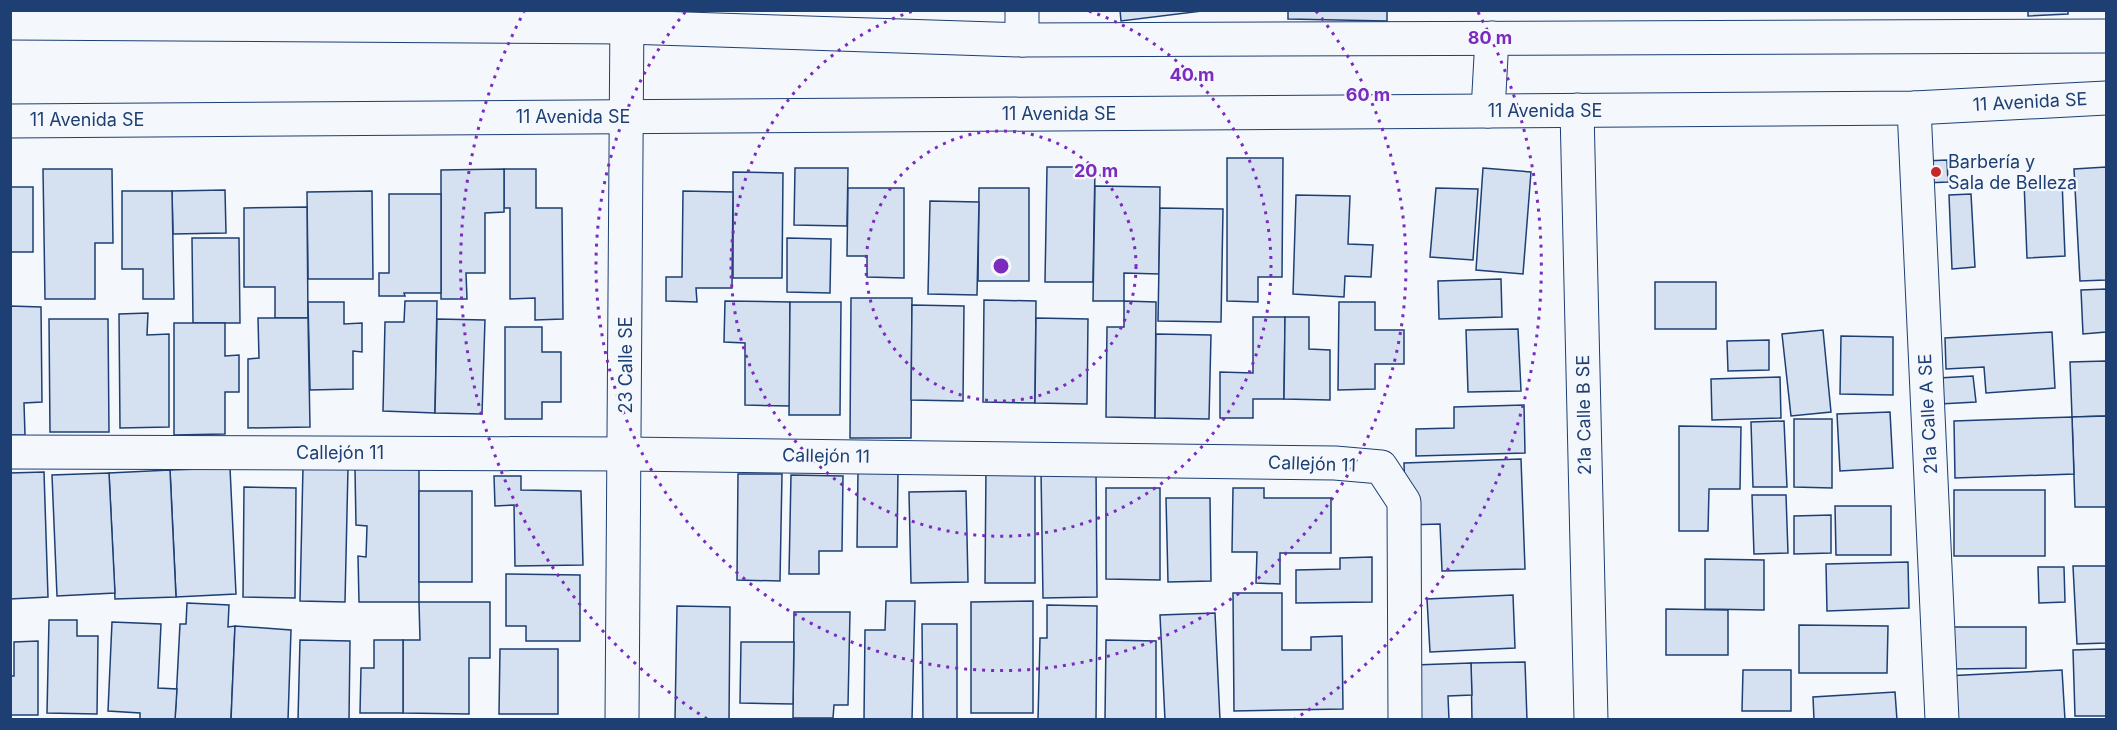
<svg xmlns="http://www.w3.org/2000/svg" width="2117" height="730" viewBox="0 0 2117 730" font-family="Inter,sans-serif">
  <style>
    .building { fill: #d5e0f0; stroke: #1d3f73; stroke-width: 1.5 }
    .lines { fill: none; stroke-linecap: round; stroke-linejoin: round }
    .minor-casing { stroke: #1d3f73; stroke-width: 35 }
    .minor { stroke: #f4f7fb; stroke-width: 33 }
    .ring { fill: none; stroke: #7b2cbf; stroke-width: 3; stroke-dasharray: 3 6 }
    .poi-dot { fill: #c62828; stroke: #f4f7fb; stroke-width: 2 }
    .labels { text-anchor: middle; stroke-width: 4.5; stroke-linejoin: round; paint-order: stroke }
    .street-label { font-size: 18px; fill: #1d3f73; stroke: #f4f7fb }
    .poi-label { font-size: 18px; fill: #1d3f73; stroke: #f4f7fb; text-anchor: start }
    .centre { fill: #7b2cbf; stroke: #f4f7fb; stroke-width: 3 }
    .ring-label { font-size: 18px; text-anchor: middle; font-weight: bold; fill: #7b2cbf; stroke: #f4f7fb; stroke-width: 4.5; stroke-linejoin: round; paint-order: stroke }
  </style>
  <rect width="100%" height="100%" fill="#f4f7fb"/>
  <!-- building -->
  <g class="building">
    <polygon points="1120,10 1210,10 1121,21"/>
    <polygon points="1288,10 1387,10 1387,21 1288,19"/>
    <polygon points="2028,10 2068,10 2068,14 2028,16"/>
    <polygon points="1227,158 1283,158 1282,277 1258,277 1258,302 1227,301"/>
    <polygon points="1947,160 1948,182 1925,183 1924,161"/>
    <polygon points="1047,167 1095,167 1093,282 1045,282"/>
    <polygon points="2106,167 2106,280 2080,281 2074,169"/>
    <polygon points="795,168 848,168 847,226 794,225"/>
    <polygon points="1483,168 1531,172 1523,274 1476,270"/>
    <polygon points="43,169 112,169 113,243 95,243 95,299 45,299"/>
    <polygon points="504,169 536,169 536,208 562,208 563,319 535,320 535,298 510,299 510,208 504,208"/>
    <polygon points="504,169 504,212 485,213 485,273 466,273 467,299 441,299 441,170"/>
    <polygon points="733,172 783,173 782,278 733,278"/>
    <polygon points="2062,180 2065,256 2027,258 2024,181"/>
    <polygon points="1095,186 1160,187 1159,274 1124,273 1124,301 1093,301"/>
    <rect x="10" y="187" width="23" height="65"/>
    <polygon points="848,188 904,188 904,278 867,277 867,256 847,256"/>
    <polygon points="979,188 1029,188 1029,281 978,281"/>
    <polygon points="1436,188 1478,189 1473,260 1430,257"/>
    <polygon points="225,190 226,233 173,234 172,191"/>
    <polygon points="122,191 172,191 174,299 143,299 143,269 122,269"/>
    <polygon points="372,191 373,279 308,279 307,192"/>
    <polygon points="683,191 733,192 732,288 696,288 697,302 666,301 666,277 682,277"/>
    <polygon points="389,194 441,194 441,293 404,293 405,296 379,296 379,273 389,273"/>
    <polygon points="1971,194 1975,267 1952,269 1949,195"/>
    <polygon points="1296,195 1350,196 1348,244 1373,245 1371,277 1345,276 1344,297 1293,294"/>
    <polygon points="930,201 979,202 977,295 928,294"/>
    <polygon points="307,207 308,318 275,318 275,287 244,287 244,208"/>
    <polygon points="1160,208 1223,209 1221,322 1158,321"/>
    <polygon points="192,238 239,238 240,323 193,323"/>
    <polygon points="787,238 831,239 830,293 787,292"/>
    <polygon points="1501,279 1502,317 1439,319 1438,281"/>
    <rect x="1655" y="282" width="61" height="47"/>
    <polygon points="2106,289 2106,332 2083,334 2081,290"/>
    <polygon points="851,298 912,298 911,438 850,438"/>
    <polygon points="984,300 1036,301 1035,403 983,402"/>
    <polygon points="405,301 437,301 435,413 383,411 385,322 404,322"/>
    <polygon points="725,301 790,302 790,406 745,405 745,343 724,342"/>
    <polygon points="1124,301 1156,302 1155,418 1106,417 1107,327 1124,327"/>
    <polygon points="308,302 344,302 344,324 362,323 362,352 353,351 353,389 310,390"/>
    <polygon points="790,302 841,302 840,415 789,415"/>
    <polygon points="1339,302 1375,302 1375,330 1404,330 1404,364 1375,364 1375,389 1338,390"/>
    <polygon points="912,305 964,306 963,401 911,400"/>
    <polygon points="10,306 41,307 42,402 24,403 25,435 10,435"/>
    <polygon points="148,313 147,335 169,334 169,427 120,428 119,314"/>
    <polygon points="1253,317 1285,317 1284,399 1253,399 1253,418 1220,418 1220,372 1253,373"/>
    <polygon points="1285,317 1309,317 1309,349 1330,350 1330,400 1284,399"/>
    <polygon points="258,318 308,318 310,427 248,428 248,359 259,358"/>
    <polygon points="1036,318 1088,319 1087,404 1035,403"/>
    <polygon points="49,319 108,319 109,432 50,432"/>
    <polygon points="437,319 485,320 482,414 435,413"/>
    <polygon points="174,323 225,323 225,356 239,355 239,392 225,392 225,434 174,435"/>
    <polygon points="505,327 542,327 542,352 561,352 561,402 542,402 542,419 505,419"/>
    <polygon points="1518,329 1521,391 1468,392 1466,330"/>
    <polygon points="1823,330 1831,412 1791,416 1782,334"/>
    <polygon points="2052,332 2055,388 1986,393 1984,367 1946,369 1945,338"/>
    <polygon points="1156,334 1211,335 1209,419 1155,418"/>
    <polygon points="1841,336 1893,337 1893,395 1840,394"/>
    <polygon points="1769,340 1769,370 1728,371 1727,341"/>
    <polygon points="2106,361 2106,416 2072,417 2070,362"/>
    <polygon points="1973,376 1976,402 1940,404 1939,378"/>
    <polygon points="1780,377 1781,418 1712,420 1711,379"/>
    <polygon points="1524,405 1525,453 1416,456 1416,429 1454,428 1454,407"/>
    <polygon points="1890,412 1893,468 1840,471 1837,414"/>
    <polygon points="2106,416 2106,507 2075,507 2072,417"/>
    <polygon points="2072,417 2074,474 1955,478 1954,421"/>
    <polygon points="1794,419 1832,419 1832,488 1794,487"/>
    <polygon points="1784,421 1787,487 1753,487 1751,422"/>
    <polygon points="1679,426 1741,427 1740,489 1709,489 1708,531 1679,531"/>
    <polygon points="1521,459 1525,569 1442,571 1440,524 1406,525 1404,463"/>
    <polygon points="303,467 348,468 345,602 300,601"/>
    <polygon points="986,467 1035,468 1035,583 985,583"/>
    <polygon points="230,468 236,594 176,597 170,470"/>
    <polygon points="355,469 419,469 419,602 359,602 358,556 366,557 367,526 356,525"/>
    <polygon points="170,470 176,597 115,599 109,473"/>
    <polygon points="858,471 898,472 897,547 857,547"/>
    <polygon points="1041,471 1096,471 1097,597 1043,598"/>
    <polygon points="44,472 48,597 10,599 10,473"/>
    <polygon points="109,473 115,593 57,596 52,475"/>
    <polygon points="738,474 782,474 780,581 737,580"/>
    <polygon points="791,475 843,476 842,551 819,551 819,574 789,574"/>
    <polygon points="494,476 521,476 521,490 581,491 583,565 515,566 514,505 495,506"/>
    <polygon points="244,487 296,488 295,598 243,597"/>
    <polygon points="1106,488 1160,488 1160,580 1106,579"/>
    <polygon points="1233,488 1264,488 1264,498 1331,498 1331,553 1280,553 1280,584 1256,583 1257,552 1232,552"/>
    <rect x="1954" y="490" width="91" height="66"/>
    <rect x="419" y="491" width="53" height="91"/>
    <polygon points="966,491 968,582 911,583 909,492"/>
    <polygon points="1752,495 1786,495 1788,553 1754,554"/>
    <polygon points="1166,498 1210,498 1211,581 1168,582"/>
    <polygon points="1835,506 1891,506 1891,555 1836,555"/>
    <polygon points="1831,515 1831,553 1794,554 1794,516"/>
    <polygon points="1372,557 1372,602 1296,603 1296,570 1340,569 1340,558"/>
    <polygon points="1705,559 1764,560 1764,610 1705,609"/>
    <polygon points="1908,562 1909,608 1827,611 1826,564"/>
    <polygon points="2073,566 2106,566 2106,643 2077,644"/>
    <polygon points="2038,567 2064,567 2065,602 2039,603"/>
    <polygon points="506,574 580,575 580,641 526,641 526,626 506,626"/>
    <polygon points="1233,593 1282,593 1282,650 1311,650 1311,637 1342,636 1343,709 1234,711"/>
    <polygon points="1513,595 1515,648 1430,652 1427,599"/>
    <polygon points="886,601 915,601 912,720 864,720 865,630 885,630"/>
    <polygon points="1033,601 1033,713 971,713 971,602"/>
    <polygon points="419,602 490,602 490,658 469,658 469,714 403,713 403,640 420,640"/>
    <polygon points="187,603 229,605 228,627 235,626 231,720 175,720 180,624 186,624"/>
    <polygon points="1047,605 1097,606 1096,720 1038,720 1040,638 1047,638"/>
    <polygon points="677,606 730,607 729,720 675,720"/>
    <polygon points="1666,609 1728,610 1728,655 1666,655"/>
    <polygon points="794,612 850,612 848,705 834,705 833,718 793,718"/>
    <polygon points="1215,613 1220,720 1165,720 1160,615"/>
    <polygon points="49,620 77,620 77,636 98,636 97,714 47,713"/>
    <polygon points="112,622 161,624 158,688 177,689 175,720 140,720 140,713 108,711"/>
    <polygon points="922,624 957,624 957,720 923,720"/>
    <polygon points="1799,625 1888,626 1887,673 1799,673"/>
    <polygon points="235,626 291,630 288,720 231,720"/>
    <polygon points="1951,627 2026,627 2026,668 1951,669"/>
    <polygon points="300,640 350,641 349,720 298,720"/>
    <polygon points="374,640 403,640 403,713 360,713 361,668 374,668"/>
    <polygon points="1106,640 1156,641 1156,720 1105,719"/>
    <polygon points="38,641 38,715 10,715 10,676 14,676 14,642"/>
    <polygon points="741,642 794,642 793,704 740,703"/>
    <polygon points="500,649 558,649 558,714 499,714"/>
    <polygon points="2106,649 2106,716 2075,716 2073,650"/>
    <polygon points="1525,662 1527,720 1472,720 1471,663"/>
    <polygon points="1471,663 1472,695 1448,696 1449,720 1416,720 1414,665"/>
    <polygon points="1743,670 1791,670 1791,711 1742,711"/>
    <polygon points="2062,670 2065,720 1947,720 1945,676"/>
    <polygon points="1895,692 1897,720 1814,720 1813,697"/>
  </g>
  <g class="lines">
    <defs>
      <g id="minor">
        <polyline points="10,23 626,27 1022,40 2106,36"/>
        <polyline points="1022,40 1022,10"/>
        <polyline points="1914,108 1942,720"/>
        <polyline points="1577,110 1591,720"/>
        <polyline points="1488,111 1492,38"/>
        <polyline points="10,121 1914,108 2106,98"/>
        <polyline points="10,452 625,454 1335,463 1381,467 1404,502 1405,720"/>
        <polyline points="622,720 627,10"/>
      </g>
    </defs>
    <!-- minor casing -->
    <use href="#minor" class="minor-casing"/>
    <!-- minor -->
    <use href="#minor" class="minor"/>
  </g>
  <!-- distance rings -->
  <g class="ring">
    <circle cx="1001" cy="266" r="135"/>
    <path d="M1089 11A270 270 0 1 1 913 11"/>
    <path d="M1316 11A405 405 0 1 1 686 11"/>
    <path d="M707 719A540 540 0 0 1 524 12M1478 12A540 540 0 0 1 1295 719"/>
  </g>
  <!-- markers -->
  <circle class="poi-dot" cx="1936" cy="172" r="6"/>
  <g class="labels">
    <!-- street labels -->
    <g class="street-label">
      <text transform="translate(2030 102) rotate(-3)" y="6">11 Avenida SE</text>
      <text x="1545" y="117">11 Avenida SE</text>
      <text x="1059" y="120">11 Avenida SE</text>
      <text x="573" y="123">11 Avenida SE</text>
      <text x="87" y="126">11 Avenida SE</text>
      <text transform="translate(626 365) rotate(-90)" y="6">23 Calle SE</text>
      <text transform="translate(1928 414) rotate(-93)" y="6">21a Calle A SE</text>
      <text transform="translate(1584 415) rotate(-91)" y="6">21a Calle B SE</text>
      <text x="340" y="459">Callejón 11</text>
      <text transform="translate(826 456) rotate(1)" y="6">Callejón 11</text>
      <text transform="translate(1312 464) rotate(2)" y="6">Callejón 11</text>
    </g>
    <!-- poi labels -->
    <g class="poi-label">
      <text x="1948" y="168">Barbería y<tspan x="1948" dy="21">Sala de Belleza</tspan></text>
    </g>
  </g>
  <circle cx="1001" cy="266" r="9" class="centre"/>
  <g class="ring-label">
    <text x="1490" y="44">80 m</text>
    <text x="1192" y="81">40 m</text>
    <text x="1368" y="101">60 m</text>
    <text x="1096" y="177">20 m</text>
  </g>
  <!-- border -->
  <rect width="2117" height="730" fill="none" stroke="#1d3f73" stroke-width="24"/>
</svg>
